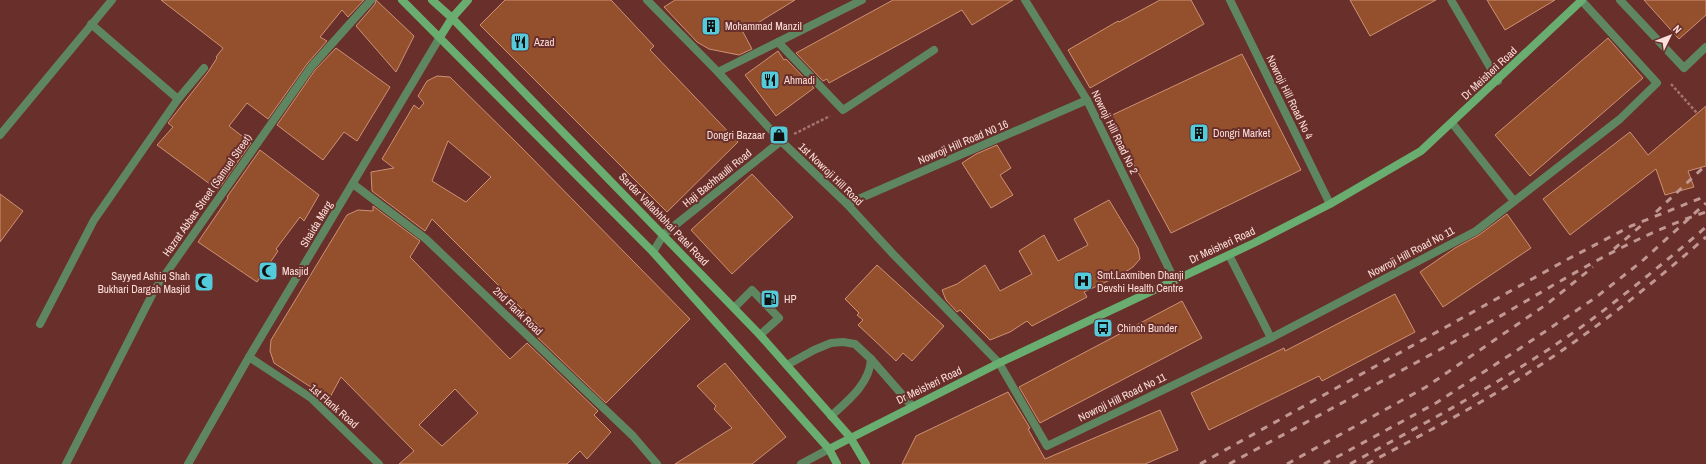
<svg xmlns="http://www.w3.org/2000/svg" width="1706" height="464" viewBox="0 0 1706 464" font-family="'Archivo Narrow',sans-serif">
  <style>
    .building { fill: #94502d; stroke: #cd9174; fill-rule: evenodd }
    .lines { fill: none; stroke-linecap: round; stroke-linejoin: round }
    .path { stroke: #a3746f; stroke-width: 2.5; stroke-dasharray: 3 2; stroke-linecap: butt }
    .lane { stroke: #5e8761; stroke-width: 8 }
    .street { stroke: #5e8761; stroke-width: 8 }
    .secondary { stroke: #69ad70; stroke-width: 8 }
    .rail { stroke: #c09792; stroke-width: 3; stroke-dasharray: 7 7; stroke-linecap: butt }
    .labels { text-anchor: middle; stroke-width: 4; stroke-linejoin: round; paint-order: stroke }
    .poi-label { font-size: 11px; fill: #fcdeda; stroke: #692f2a; text-anchor: start }
    .street-label { font-size: 11px; fill: #fcdeda; stroke: #692f2a }
  </style>
  <rect width="100%" height="100%" fill="#692f2a"/>
  <!-- building -->
  <g class="building">
    <polygon points="161,0 364,0 348,17 342,10 320,37 327,41 307,64 268,119 247,103 229,126 251,143 218,190 157,145 173,127 168,123 208,72 217,58 216,57 223,48"/>
    <polygon points="376,0 414,36 396,72 356,26 375,4"/>
    <polygon points="505,0 611,0 654,46 650,50 738,142 667,212 480,25"/>
    <polygon points="675,0 795,0 743,32 752,49 739,55 709,49 697,42 664,7"/>
    <polygon points="893,0 1013,0 972,25 962,10 829,83 827,79 823,81 796,53"/>
    <polygon points="1160,0 1191,0 1204,24 1090,88 1068,50 1118,21 1119,22"/>
    <polygon points="1350,0 1436,0 1370,36"/>
    <polygon points="1487,0 1555,0 1505,30"/>
    <polygon points="1644,0 1706,0 1706,15 1679,39"/>
    <polygon points="1608,38 1643,78 1530,176 1495,135"/>
    <polygon points="336,48 390,87 357,141 344,132 323,160 277,125 315,70"/>
    <polygon points="778,51 784,60 786,59 814,88 776,116 745,75"/>
    <polygon points="1242,54 1301,170 1171,233 1108,117"/>
    <path d="M437 76 450 77 521 147 690 319 606 403 535 335 541 328 432 219 425 231 372 191 371 172 394 168 382 159 414 105 419 109 424 103 418 96 427 81ZM448 141 491 177 466 202 432 181Z"/>
    <polygon points="1706,106 1706,166 1688,171 1694,187 1665,195 1656,169 1570,235 1543,199 1630,132 1648,155"/>
    <polygon points="997,145 1011,168 1000,175 1013,195 991,208 962,163 976,154"/>
    <polygon points="260,150 319,195 304,221 300,217 276,249 278,251 257,282 198,242 228,198 227,197"/>
    <polygon points="752,174 793,217 732,274 691,230"/>
    <polygon points="0,194 23,211 0,242"/>
    <polygon points="1109,200 1138,248 1140,259 1133,267 1119,276 1084,292 1087,297 1032,326 1027,321 1010,332 990,340 960,310 957,312 946,300 942,290 957,284 985,265 1000,291 1032,274 1019,251 1044,235 1058,261 1088,245 1074,219"/>
    <path d="M373 206 420 241 410 257 510 359 527 343 598 411 594 415 611 432 587 459 580 451 567 464H399L414 451 341 377 329 399 274 363 270 351 271 340 347 215 358 210 373 211ZM455 389 478 413 442 446 419 425Z"/>
    <polygon points="1507,214 1531,248 1443,307 1420,272 1455,248 1479,235"/>
    <polygon points="877,265 944,326 912,361 903,353 896,361 874,340 858,325 863,320 857,315 859,313 845,299"/>
    <polygon points="1395,294 1415,332 1322,381 1319,376 1209,430 1191,393 1284,348 1285,351"/>
    <polygon points="1182,301 1202,338 1040,423 1019,387"/>
    <polygon points="725,363 786,437 752,464 675,464 732,428 714,409 716,406 697,386"/>
    <polygon points="1008,392 1030,428 1028,429 1045,459 1160,410 1178,450 1145,464 902,464 916,436"/>
  </g>
  <g class="lines">
    <!-- path -->
    <g class="path">
      <polyline points="1671,84 1697,113"/>
      <polyline points="794,134 830,116"/>
    </g>
    <!-- lane -->
    <g class="lane">
      <polyline points="735,307 752,290 779,318 760,335"/>
      <polyline points="787,365 814,350 831,343 843,342 855,344 871,359 912,406"/>
      <path d="M831 416C849 400 870 383 871 359"/>
    </g>
    <!-- street -->
    <g class="street">
      <polyline points="647,0 718,72 781,141 847,204 893,254 999,363 1047,446 1271,338 1476,231 1620,119 1657,83 1582,1"/>
      <polyline points="1025,0 1087,100 1174,279"/>
      <polyline points="1230,0 1330,204"/>
      <polyline points="1451,0 1498,81"/>
      <polyline points="1620,0 1684,68 1706,47"/>
      <polyline points="91,24 178,99"/>
      <polyline points="778,42 843,110 934,50"/>
      <polyline points="718,72 862,0"/>
      <polyline points="1452,123 1514,201"/>
      <polyline points="0,135 112,0"/>
      <polyline points="353,184 426,239 633,436 657,464"/>
      <polyline points="847,204 1087,100"/>
      <polyline points="653,252 664,234 781,141"/>
      <polyline points="1229,255 1271,338"/>
      <polyline points="40,324 94,220 178,99 204,68"/>
      <polyline points="249,357 311,398 379,464"/>
      <polyline points="66,464 155,289 311,67 371,0"/>
      <polyline points="188,464 249,357 440,37"/>
      <polyline points="801,464 829,449"/>
    </g>
    <!-- secondary -->
    <g class="secondary">
      <polyline points="402,0 653,252 829,449 837,464"/>
      <polyline points="432,0 452,18 760,335 850,437 866,464"/>
      <polyline points="440,37 452,18 468,0"/>
      <polyline points="829,449 999,363 1254,243 1330,204 1421,151 1582,0"/>
    </g>
    <!-- rail -->
    <g class="rail">
      <polyline points="1656,212 1706,165"/>
      <polyline points="1614,249 1643,224"/>
      <polyline points="1200,464 1568,259 1631,226 1706,196"/>
      <path d="M1229 464C1316 417 1403 370 1490 322 1560 282 1629 237 1706 212"/>
      <polyline points="1287,464 1426,387 1547,304 1593,267"/>
      <polyline points="1324,464 1436,403 1516,351 1595,298 1641,262 1706,203"/>
      <path d="M1350 464C1433 419 1519 373 1595 317 1633 288 1670 258 1706 227"/>
      <path d="M1367 464C1421 435 1476 407 1528 373 1591 333 1650 286 1706 237"/>
    </g>
  </g>
  <!-- icons -->
  <defs>
    <symbol id="building-square" viewBox="-11 -11 22 22"><rect x="-9" y="-9" width="18" height="18" rx="4" fill="#53cbda" stroke="#692f2a"/><path d="M-4-6H4V6H1V3H-1V6H-4ZM-2.5-4.3h1.7v1.8h-1.7ZM.8-4.3h1.7v1.8H.8ZM-2.5-1h1.7V.8h-1.7ZM.8-1h1.7V.8H.8Z" fill="#111"/></symbol>
    <symbol id="restaurant-square" viewBox="-11 -11 22 22"><rect x="-9" y="-9" width="18" height="18" rx="4" fill="#53cbda" stroke="#692f2a"/><path d="M-5-6h1v4h1v-4h1v4h1v-4h1v5L-1.5 .5V6h-2V.5L-5-1ZM5-6V6H3V1.5H1.5Q1.5-4 5-6Z" fill="#111"/></symbol>
    <symbol id="shop-square" viewBox="-11 -11 22 22"><rect x="-9" y="-9" width="18" height="18" rx="4" fill="#53cbda" stroke="#692f2a"/><path d="M-5-2.5h2.3a2.7 3.5 0 0 1 5.4 0H5L5.5 6h-11ZM-1.5-2.5h3a1.5 2.3 0 0 0-3 0Z" fill="#111"/></symbol>
    <symbol id="mosque-square" viewBox="-11 -11 22 22"><rect x="-9" y="-9" width="18" height="18" rx="4" fill="#53cbda" stroke="#692f2a"/><path d="M3.5-4.9A6 6 0 1 0 3.5 4.9A5 5 0 1 1 3.5-4.9Z" fill="#111"/></symbol>
    <symbol id="hospital-square" viewBox="-11 -11 22 22"><rect x="-9" y="-9" width="18" height="18" rx="4" fill="#53cbda" stroke="#692f2a"/><path d="M-5-5h3v3.5h4V-5h3V5h-3V1.5h-4V5h-3Z" fill="#111"/></symbol>
    <symbol id="fuel-square" viewBox="-11 -11 22 22"><rect x="-9" y="-9" width="18" height="18" rx="4" fill="#53cbda" stroke="#692f2a"/><path d="M-5.5-6h7V0h2V4h1.3V-2.5L3-4.5l.8-.8L6-3V5H2.5V1h-1V6h-7ZM-4.2-4.7v3.2H.2V-4.7Z" fill="#111"/></symbol>
    <symbol id="bus-square" viewBox="-11 -11 22 22"><rect x="-9" y="-9" width="18" height="18" rx="4" fill="#53cbda" stroke="#692f2a"/><path d="M-5-6H5V4H4V6H2V4H-2V6H-4V4H-5ZM-3.5-4V0h7V-4ZM-3.5 1.2v1.5H-2V1.2ZM2 1.2v1.5H3.5V1.2Z" fill="#111"/></symbol>
  </defs>
  <g fill-rule="evenodd">
    <use href="#building-square" x="700" y="15" width="22" height="22"/>
    <use href="#restaurant-square" x="509" y="31" width="22" height="22"/>
    <use href="#restaurant-square" x="759" y="69" width="22" height="22"/>
    <use href="#building-square" x="1188" y="122" width="22" height="22"/>
    <use href="#shop-square" x="768" y="124" width="22" height="22"/>
    <use href="#mosque-square" x="257" y="260" width="22" height="22"/>
    <use href="#hospital-square" x="1072" y="270" width="22" height="22"/>
    <use href="#mosque-square" x="193" y="271" width="22" height="22"/>
    <use href="#fuel-square" x="759" y="288" width="22" height="22"/>
    <use href="#bus-square" x="1092" y="317" width="22" height="22"/>
  </g>
  <g class="labels">
    <!-- poi labels -->
    <g class="poi-label">
      <text x="725" y="30">Mohammad Manzil</text>
      <text x="534" y="46">Azad</text>
      <text x="784" y="84">Ahmadi</text>
      <text x="1213" y="137">Dongri Market</text>
      <text x="765" y="139" text-anchor="end">Dongri Bazaar</text>
      <text x="282" y="275">Masjid</text>
      <text x="1097" y="279">Smt.Laxmiben Dhanji<tspan x="1097" dy="13">Devshi Health Centre</tspan></text>
      <text x="190" y="280" text-anchor="end">Sayyed Ashiq Shah<tspan x="190" dy="13">Bukhari Dargah Masjid</tspan></text>
      <text x="784" y="303">HP</text>
      <text x="1117" y="332">Chinch Bunder</text>
    </g>
    <!-- street labels -->
    <g class="street-label">
      <text transform="translate(1489 73) rotate(-43)" y="4">Dr Meisheri Road</text>
      <text transform="translate(1290 97) rotate(64)" y="4">Nowroji Hill Road No 4</text>
      <text transform="translate(1115 132) rotate(64)" y="4">Nowroji Hill Road No 2</text>
      <text transform="translate(963 142) rotate(-23)" y="4">Nowroji Hill Road N0 16</text>
      <text transform="translate(831 174) rotate(44)" y="4">1st Nowroji Hill Road</text>
      <text transform="translate(717 178) rotate(-39)" y="4">Haji Bachhaulli Road</text>
      <text transform="translate(207 195) rotate(-55)" y="4">Hazrat Abbas Street (Samuel Street)</text>
      <text transform="translate(664 219) rotate(46)" y="4">Sardar Vallabhbhai Patel Road</text>
      <text transform="translate(316 224) rotate(-59)" y="4">Shaida Marg</text>
      <text transform="translate(1222 245) rotate(-25)" y="4">Dr Meisheri Road</text>
      <text transform="translate(1411 252) rotate(-28)" y="4">Nowroji Hill Road No 11</text>
      <text transform="translate(518 311) rotate(44)" y="4">2nd Flank Road</text>
      <text transform="translate(929 385) rotate(-26)" y="4">Dr Meisheri Road</text>
      <text transform="translate(1122 397) rotate(-26)" y="4">Nowroji Hill Road No 11</text>
      <text transform="translate(334 406) rotate(41)" y="4">1st Flank Road</text>
    </g>
  </g>
  <!-- north arrow -->
  <g transform="translate(1670 36) rotate(47)" stroke="#692f2a" stroke-width="3" paint-order="stroke">
  <path d="M0-3L7 15L0 10L-7 15Z" fill="#fcdeda"/>
  <text y="-6" font-size="11" font-weight="bold" text-anchor="middle" fill="#fcdeda">N</text>
  </g>
</svg>
